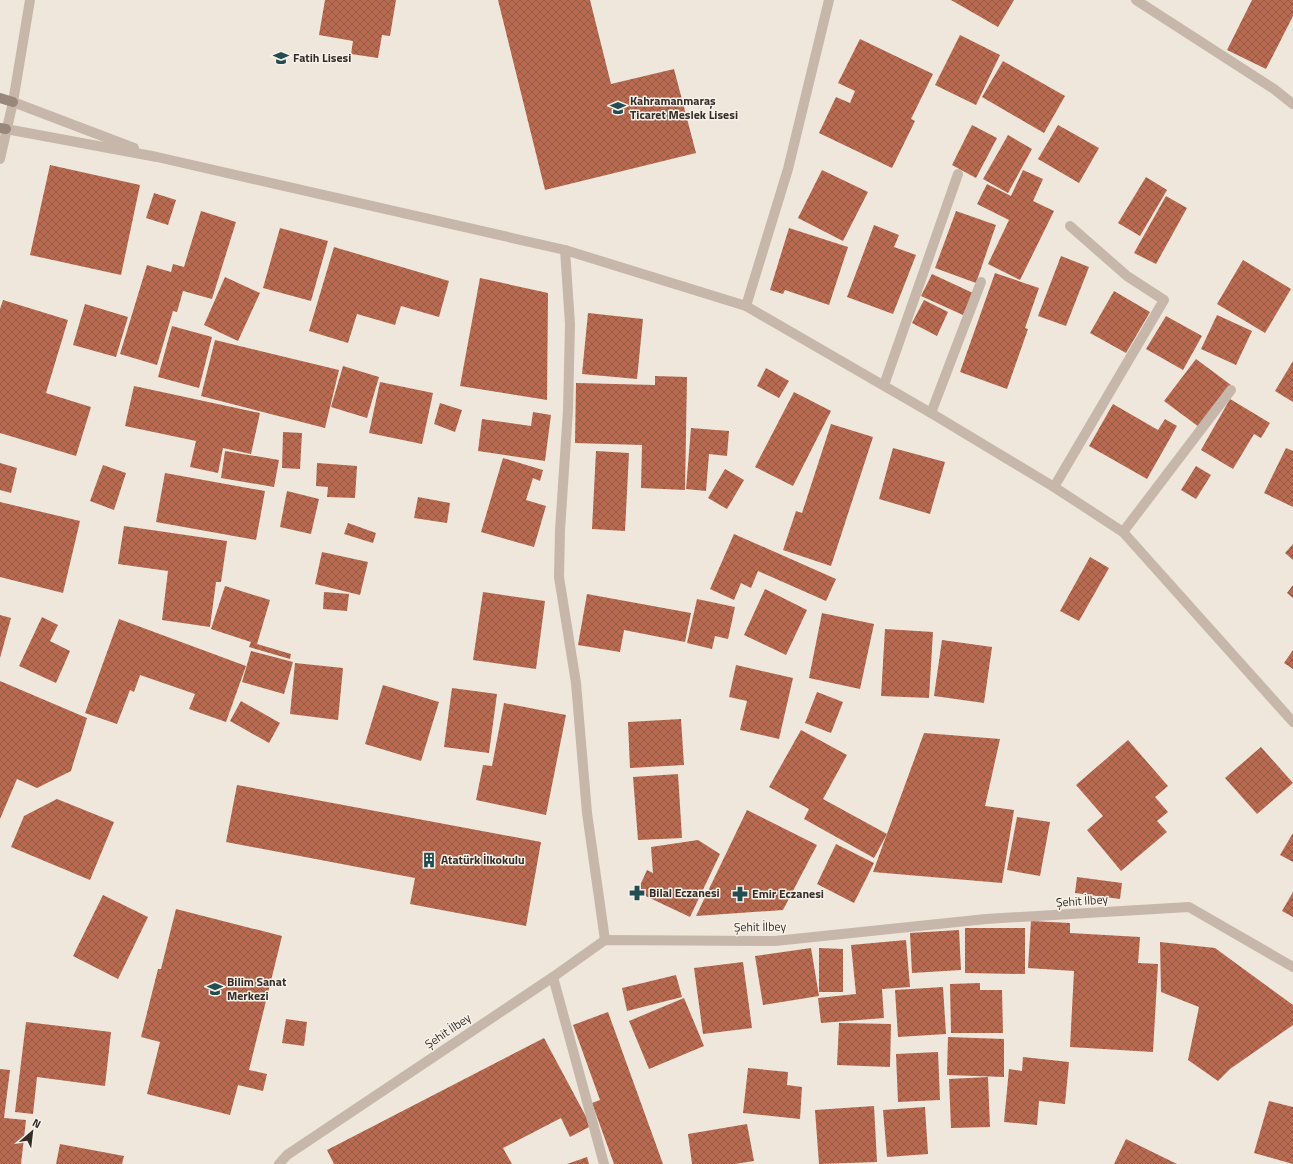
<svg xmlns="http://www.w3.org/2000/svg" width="1293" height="1164" viewBox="0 0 1293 1164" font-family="'Titillium Web',sans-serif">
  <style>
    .building { fill: url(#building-cross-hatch) }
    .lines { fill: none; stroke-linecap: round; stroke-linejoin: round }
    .minor { stroke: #c6b7aa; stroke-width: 10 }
    .tertiary { stroke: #c6b7aa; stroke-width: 10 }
    .secondary { stroke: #99877b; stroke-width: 10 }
    .labels { text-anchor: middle; stroke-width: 3; stroke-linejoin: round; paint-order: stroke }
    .poi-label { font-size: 12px; font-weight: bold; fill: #342c29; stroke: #f7f1e8; text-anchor: start }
    .street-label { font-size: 12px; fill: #342c29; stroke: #f7f1e8 }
  </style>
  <defs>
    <pattern id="building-cross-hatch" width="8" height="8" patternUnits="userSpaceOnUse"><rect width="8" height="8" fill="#b86b51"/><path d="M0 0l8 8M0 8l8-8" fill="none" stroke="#965843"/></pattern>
  </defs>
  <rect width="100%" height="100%" fill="#efe7dc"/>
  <!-- building -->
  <g class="building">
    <polygon points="325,0 396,0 390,36 382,35 378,58 351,54 353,41 319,35"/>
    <polygon points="498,0 590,0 611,84 674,69 696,153 545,190"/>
    <polygon points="951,0 1014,0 998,27"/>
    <polygon points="1252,0 1293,0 1293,16 1266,69 1227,50"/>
    <polygon points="960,35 1000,55 976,105 935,85"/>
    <polygon points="860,39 933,74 911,119 915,121 892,168 819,133 836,97 850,103 855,91 838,83"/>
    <polygon points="1003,61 1065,96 1044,133 982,97"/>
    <polygon points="972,125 997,138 976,178 952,165"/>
    <polygon points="1058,125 1099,148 1079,183 1038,159"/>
    <polygon points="1008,135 1032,149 1008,193 983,179"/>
    <polygon points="50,165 140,185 121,275 30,255"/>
    <polygon points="822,170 868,192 843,241 798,218"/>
    <polygon points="1023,170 1043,179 1033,201 1054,211 1020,280 988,264 1009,220 977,204 987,184 1011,196"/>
    <polygon points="1146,177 1167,190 1140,236 1118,223"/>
    <polygon points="154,193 176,200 168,225 146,218"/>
    <polygon points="1166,196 1187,208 1156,264 1134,253"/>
    <polygon points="201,211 236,222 212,299 183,291 177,312 173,311 157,365 120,354 147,265 171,272 173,264 184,267"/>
    <polygon points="956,211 996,225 976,283 935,268"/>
    <polygon points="874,225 899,235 894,247 916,255 893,314 847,297"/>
    <polygon points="280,228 328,241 311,301 263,288"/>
    <polygon points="789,228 848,247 829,305 785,290 783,294 770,290"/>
    <polygon points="334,247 449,281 439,317 401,306 395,325 357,314 348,343 309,331"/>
    <polygon points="1061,256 1089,267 1066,326 1038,316"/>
    <polygon points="1243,260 1291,289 1265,333 1217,304"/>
    <polygon points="995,273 1039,288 1025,328 1028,329 1007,389 960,372"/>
    <polygon points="932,274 973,293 963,315 921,296"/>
    <polygon points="225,277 260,293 238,341 204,325"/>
    <polygon points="480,278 548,293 547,400 460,386"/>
    <polygon points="1114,291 1150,312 1126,353 1090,333"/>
    <polygon points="3,300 68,320 46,393 91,407 76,456 0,433 0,309"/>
    <polygon points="924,300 948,312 937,336 912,323"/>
    <polygon points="85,304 128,317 116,357 73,345"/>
    <polygon points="588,313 643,319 637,379 582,374"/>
    <polygon points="1217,315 1252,331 1236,365 1201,349"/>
    <polygon points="1166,316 1202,336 1183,370 1146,349"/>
    <polygon points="172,326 212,337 199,388 158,377"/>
    <polygon points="215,340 339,370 325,428 201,396"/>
    <polygon points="1196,359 1231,385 1199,427 1164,401"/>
    <polygon points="1293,361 1293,402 1275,391"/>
    <polygon points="343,366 379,377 367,418 331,407"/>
    <polygon points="766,368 789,381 779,398 757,386"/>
    <polygon points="655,376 687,377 685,490 641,488 642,445 575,443 576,383 655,385"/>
    <polygon points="380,382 433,393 422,444 369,433"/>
    <polygon points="134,386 260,413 251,454 223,448 218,473 190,467 196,441 125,426"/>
    <polygon points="794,392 831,411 793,486 755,467"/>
    <polygon points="1230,399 1270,423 1261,438 1254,434 1233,469 1201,450"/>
    <polygon points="440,403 462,410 455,432 434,424"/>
    <polygon points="1113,404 1158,430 1165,419 1177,426 1147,479 1089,446"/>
    <polygon points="533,412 551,415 545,461 478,451 482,419 531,426"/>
    <polygon points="831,424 873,437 831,566 783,550 796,511 802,513"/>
    <polygon points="691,428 729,431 727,456 709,454 706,491 686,489"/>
    <polygon points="283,432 302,433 300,469 282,468"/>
    <polygon points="893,448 945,462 930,514 879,499"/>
    <polygon points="1286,448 1293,451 1293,507 1264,493"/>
    <polygon points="225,451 279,460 274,487 221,478"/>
    <polygon points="596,451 629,453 625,531 592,529"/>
    <polygon points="503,458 543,470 540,481 533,478 526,500 546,506 534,547 481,532"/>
    <polygon points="0,463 17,468 11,493 0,490"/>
    <polygon points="317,463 357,466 355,498 327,497 328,487 316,486"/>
    <polygon points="103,465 126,473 114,510 90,501"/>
    <polygon points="1196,466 1211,475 1196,499 1181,490"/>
    <polygon points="725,469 744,480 727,509 708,498"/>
    <polygon points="165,473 265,491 256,540 156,522"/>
    <polygon points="287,491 319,499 311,534 280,527"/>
    <polygon points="418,497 450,503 447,523 414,518"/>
    <polygon points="0,502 80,521 63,593 0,577"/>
    <polygon points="348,523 376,533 373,543 344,534"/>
    <polygon points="124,526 227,541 221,582 216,582 210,627 162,620 168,571 118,564"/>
    <polygon points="734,534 836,579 826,601 758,571 751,588 741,583 734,600 710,589"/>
    <polygon points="1293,544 1293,560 1285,553"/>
    <polygon points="322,552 368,562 360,595 315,584"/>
    <polygon points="1090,557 1109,568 1079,621 1060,611"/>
    <polygon points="1293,585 1293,598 1287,593"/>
    <polygon points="225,586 270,600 257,644 291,654 290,659 249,647 251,642 211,629"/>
    <polygon points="765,589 807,610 786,655 744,635"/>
    <polygon points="324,592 349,594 347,611 323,609"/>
    <polygon points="483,592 545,601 536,669 473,660"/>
    <polygon points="587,594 691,613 685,642 624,630 620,652 578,645"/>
    <polygon points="697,599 735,607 728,639 715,636 712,649 687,643"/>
    <polygon points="822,613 874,624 860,689 809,678"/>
    <polygon points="0,615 11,618 0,658"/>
    <polygon points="42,617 58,625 50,641 70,651 56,683 19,666"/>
    <polygon points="119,619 246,666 226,722 189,709 195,694 140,675 134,692 130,690 117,724 85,713"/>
    <polygon points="885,629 933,632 929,698 881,696"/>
    <polygon points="942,640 992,647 984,703 934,696"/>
    <polygon points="1293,650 1293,669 1284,663"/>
    <polygon points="251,651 293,662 284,694 242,682"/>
    <polygon points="295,663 343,668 338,720 290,714"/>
    <polygon points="736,665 793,678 779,739 740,730 747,701 729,697"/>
    <polygon points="0,681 87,718 71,771 37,788 17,779 0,819"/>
    <polygon points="383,685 439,702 421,761 365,744"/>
    <polygon points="452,688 497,694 489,753 444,747"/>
    <polygon points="817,692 843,702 831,733 805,723"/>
    <polygon points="241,701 280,723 269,743 230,721"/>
    <polygon points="504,703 566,715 546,815 476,800 483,765 492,766"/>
    <polygon points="681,719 684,765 630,768 628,722"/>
    <polygon points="801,730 847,755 823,799 887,834 874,858 804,819 809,809 769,787"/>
    <polygon points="924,733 1000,739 985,806 1014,810 1002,883 873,872"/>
    <polygon points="1128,740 1168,786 1155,797 1168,812 1157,821 1167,832 1121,871 1087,830 1103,816 1076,785"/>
    <polygon points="1261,747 1293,783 1257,814 1225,778"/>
    <polygon points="678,774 682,838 638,840 633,777"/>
    <polygon points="237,785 541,842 526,926 410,904 415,878 226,842"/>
    <polygon points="57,799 114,822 90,880 11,847 24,816"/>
    <polygon points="747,810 817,845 783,910 696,916"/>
    <polygon points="1017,817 1050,822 1040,876 1007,870"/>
    <polygon points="1293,833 1293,862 1280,855"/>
    <polygon points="698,840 720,854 690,917 637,892 647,870 653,873 651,847"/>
    <polygon points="836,844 874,863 854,903 817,884"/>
    <polygon points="1077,877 1122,883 1120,899 1075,893"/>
    <polygon points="1293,892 1293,917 1282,911"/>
    <polygon points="103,895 148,917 118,979 73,956"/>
    <polygon points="176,909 282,936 249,1070 267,1074 263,1091 238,1085 230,1115 147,1094 160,1042 141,1037 158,969 161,969"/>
    <polygon points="1031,921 1070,923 1070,933 1140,937 1138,963 1158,964 1153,1052 1070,1047 1074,971 1028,968"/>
    <polygon points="965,928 1025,928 1025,974 965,973"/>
    <polygon points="959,930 961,970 912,973 910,933"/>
    <polygon points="906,940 910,987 882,989 884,1018 821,1023 818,998 856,994 851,945"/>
    <polygon points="1160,942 1215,948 1293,1005 1293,1025 1230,1069 1218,1081 1188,1060 1199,1007 1161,992"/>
    <polygon points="811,948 819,996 763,1005 755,956"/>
    <polygon points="819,948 843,949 843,992 819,992"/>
    <polygon points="743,962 752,1028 703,1034 694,968"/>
    <polygon points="676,975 682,997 627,1011 622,988"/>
    <polygon points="980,983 980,990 1002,990 1003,1033 951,1033 950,984"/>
    <polygon points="943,987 946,1034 898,1037 895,990"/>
    <polygon points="684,998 704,1046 649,1069 629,1021"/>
    <polygon points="608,1012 663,1164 614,1164 592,1103 600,1100 573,1025"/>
    <polygon points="286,1019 307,1022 304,1046 282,1043"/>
    <polygon points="26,1022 111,1032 105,1086 37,1077 33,1114 15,1112"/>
    <polygon points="839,1023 891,1024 890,1067 837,1065"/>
    <polygon points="948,1037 1004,1039 1004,1077 947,1075"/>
    <polygon points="544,1038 591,1126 570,1137 561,1118 503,1148 512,1164 334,1164 327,1150"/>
    <polygon points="938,1052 940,1100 898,1102 896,1054"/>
    <polygon points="1023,1057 1069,1062 1065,1104 1039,1101 1037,1125 1004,1122 1009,1069 1022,1071"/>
    <polygon points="748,1068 788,1072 787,1085 802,1087 800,1119 743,1113"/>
    <polygon points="0,1069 10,1070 4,1118 26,1120 21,1164 0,1164"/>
    <polygon points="988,1077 990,1127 951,1128 949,1079"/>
    <polygon points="1269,1101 1293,1107 1293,1164 1254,1153"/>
    <polygon points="874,1106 877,1162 819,1164 815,1110"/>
    <polygon points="925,1107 928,1154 887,1157 883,1110"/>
    <polygon points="747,1124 754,1161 735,1164 692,1164 688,1134"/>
    <polygon points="1126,1139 1177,1164 1114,1164"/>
    <polygon points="60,1144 124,1156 122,1164 56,1164"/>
    <polygon points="587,1157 589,1164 567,1164"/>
  </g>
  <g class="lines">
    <!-- minor -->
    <g class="minor">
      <polyline points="1136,0 1274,89 1293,104"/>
      <polyline points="0,159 13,102 30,0"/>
      <polyline points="565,250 570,324 568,410 560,530 559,577 576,683 587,813 605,940"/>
      <polyline points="746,306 788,169 829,0"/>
      <polyline points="884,385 958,174"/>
      <polyline points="931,413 981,282"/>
      <polyline points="1054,487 1164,300 1127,276 1070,226"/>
      <polyline points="1123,532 1231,390"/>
      <polyline points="553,977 604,1164"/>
      <polyline points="279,1164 287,1155 553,977 605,940 775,941 986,919 1189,907 1293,967"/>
    </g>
    <!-- tertiary -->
    <g class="tertiary">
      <polyline points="13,102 134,148"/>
      <polyline points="6,129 157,157 565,250 746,306 931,413 1054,487 1123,532 1293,722"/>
    </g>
    <!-- secondary -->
    <g class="secondary">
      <polyline points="0,98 13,102"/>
      <polyline points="0,128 6,129"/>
    </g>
  </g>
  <!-- icons -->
  <defs>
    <symbol id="school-bare" viewBox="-9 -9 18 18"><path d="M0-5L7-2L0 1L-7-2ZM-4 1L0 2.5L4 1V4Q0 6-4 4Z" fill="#234d51" stroke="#f7f1e8" stroke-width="2.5" paint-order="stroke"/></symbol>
    <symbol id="building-bare" viewBox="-9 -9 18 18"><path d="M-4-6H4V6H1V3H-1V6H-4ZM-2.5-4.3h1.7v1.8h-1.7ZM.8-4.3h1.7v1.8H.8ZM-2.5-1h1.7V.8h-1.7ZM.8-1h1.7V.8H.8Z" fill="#234d51" stroke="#f7f1e8" stroke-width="2.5" paint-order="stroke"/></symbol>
    <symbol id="pharmacy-bare" viewBox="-9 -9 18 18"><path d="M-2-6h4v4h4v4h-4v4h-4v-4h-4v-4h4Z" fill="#234d51" stroke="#f7f1e8" stroke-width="2.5" paint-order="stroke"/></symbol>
  </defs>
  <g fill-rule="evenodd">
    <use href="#school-bare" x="270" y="47" width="22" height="22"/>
    <use href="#school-bare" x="607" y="97" width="22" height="22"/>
    <use href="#building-bare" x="418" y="849" width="22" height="22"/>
    <use href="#pharmacy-bare" x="626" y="882" width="22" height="22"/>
    <use href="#pharmacy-bare" x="729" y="883" width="22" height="22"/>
    <use href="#school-bare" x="204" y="978" width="22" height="22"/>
  </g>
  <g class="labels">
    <!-- poi labels -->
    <g class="poi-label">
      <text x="293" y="62">Fatih Lisesi</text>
      <text x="630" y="105">Kahramanmaraş<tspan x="630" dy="14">Ticaret Meslek Lisesi</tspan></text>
      <text x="441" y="864">Atatürk İlkokulu</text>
      <text x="649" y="897">Bilal Eczanesi</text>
      <text x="752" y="898">Emir Eczanesi</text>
      <text x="227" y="986">Bilim Sanat<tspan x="227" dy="14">Merkezi</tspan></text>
    </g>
    <!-- street labels -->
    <g class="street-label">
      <text transform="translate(1082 901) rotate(-4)" y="4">Şehit İlbey</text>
      <text transform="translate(760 927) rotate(-1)" y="4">Şehit İlbey</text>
      <text transform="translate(448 1031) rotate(-34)" y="4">Şehit İlbey</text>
    </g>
  </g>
  <!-- north arrow -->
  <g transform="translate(32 1132) rotate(28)" stroke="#f7f1e8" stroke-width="3" paint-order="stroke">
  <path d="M0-3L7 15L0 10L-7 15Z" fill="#342c29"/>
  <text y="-6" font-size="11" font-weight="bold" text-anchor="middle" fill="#342c29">N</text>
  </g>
</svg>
